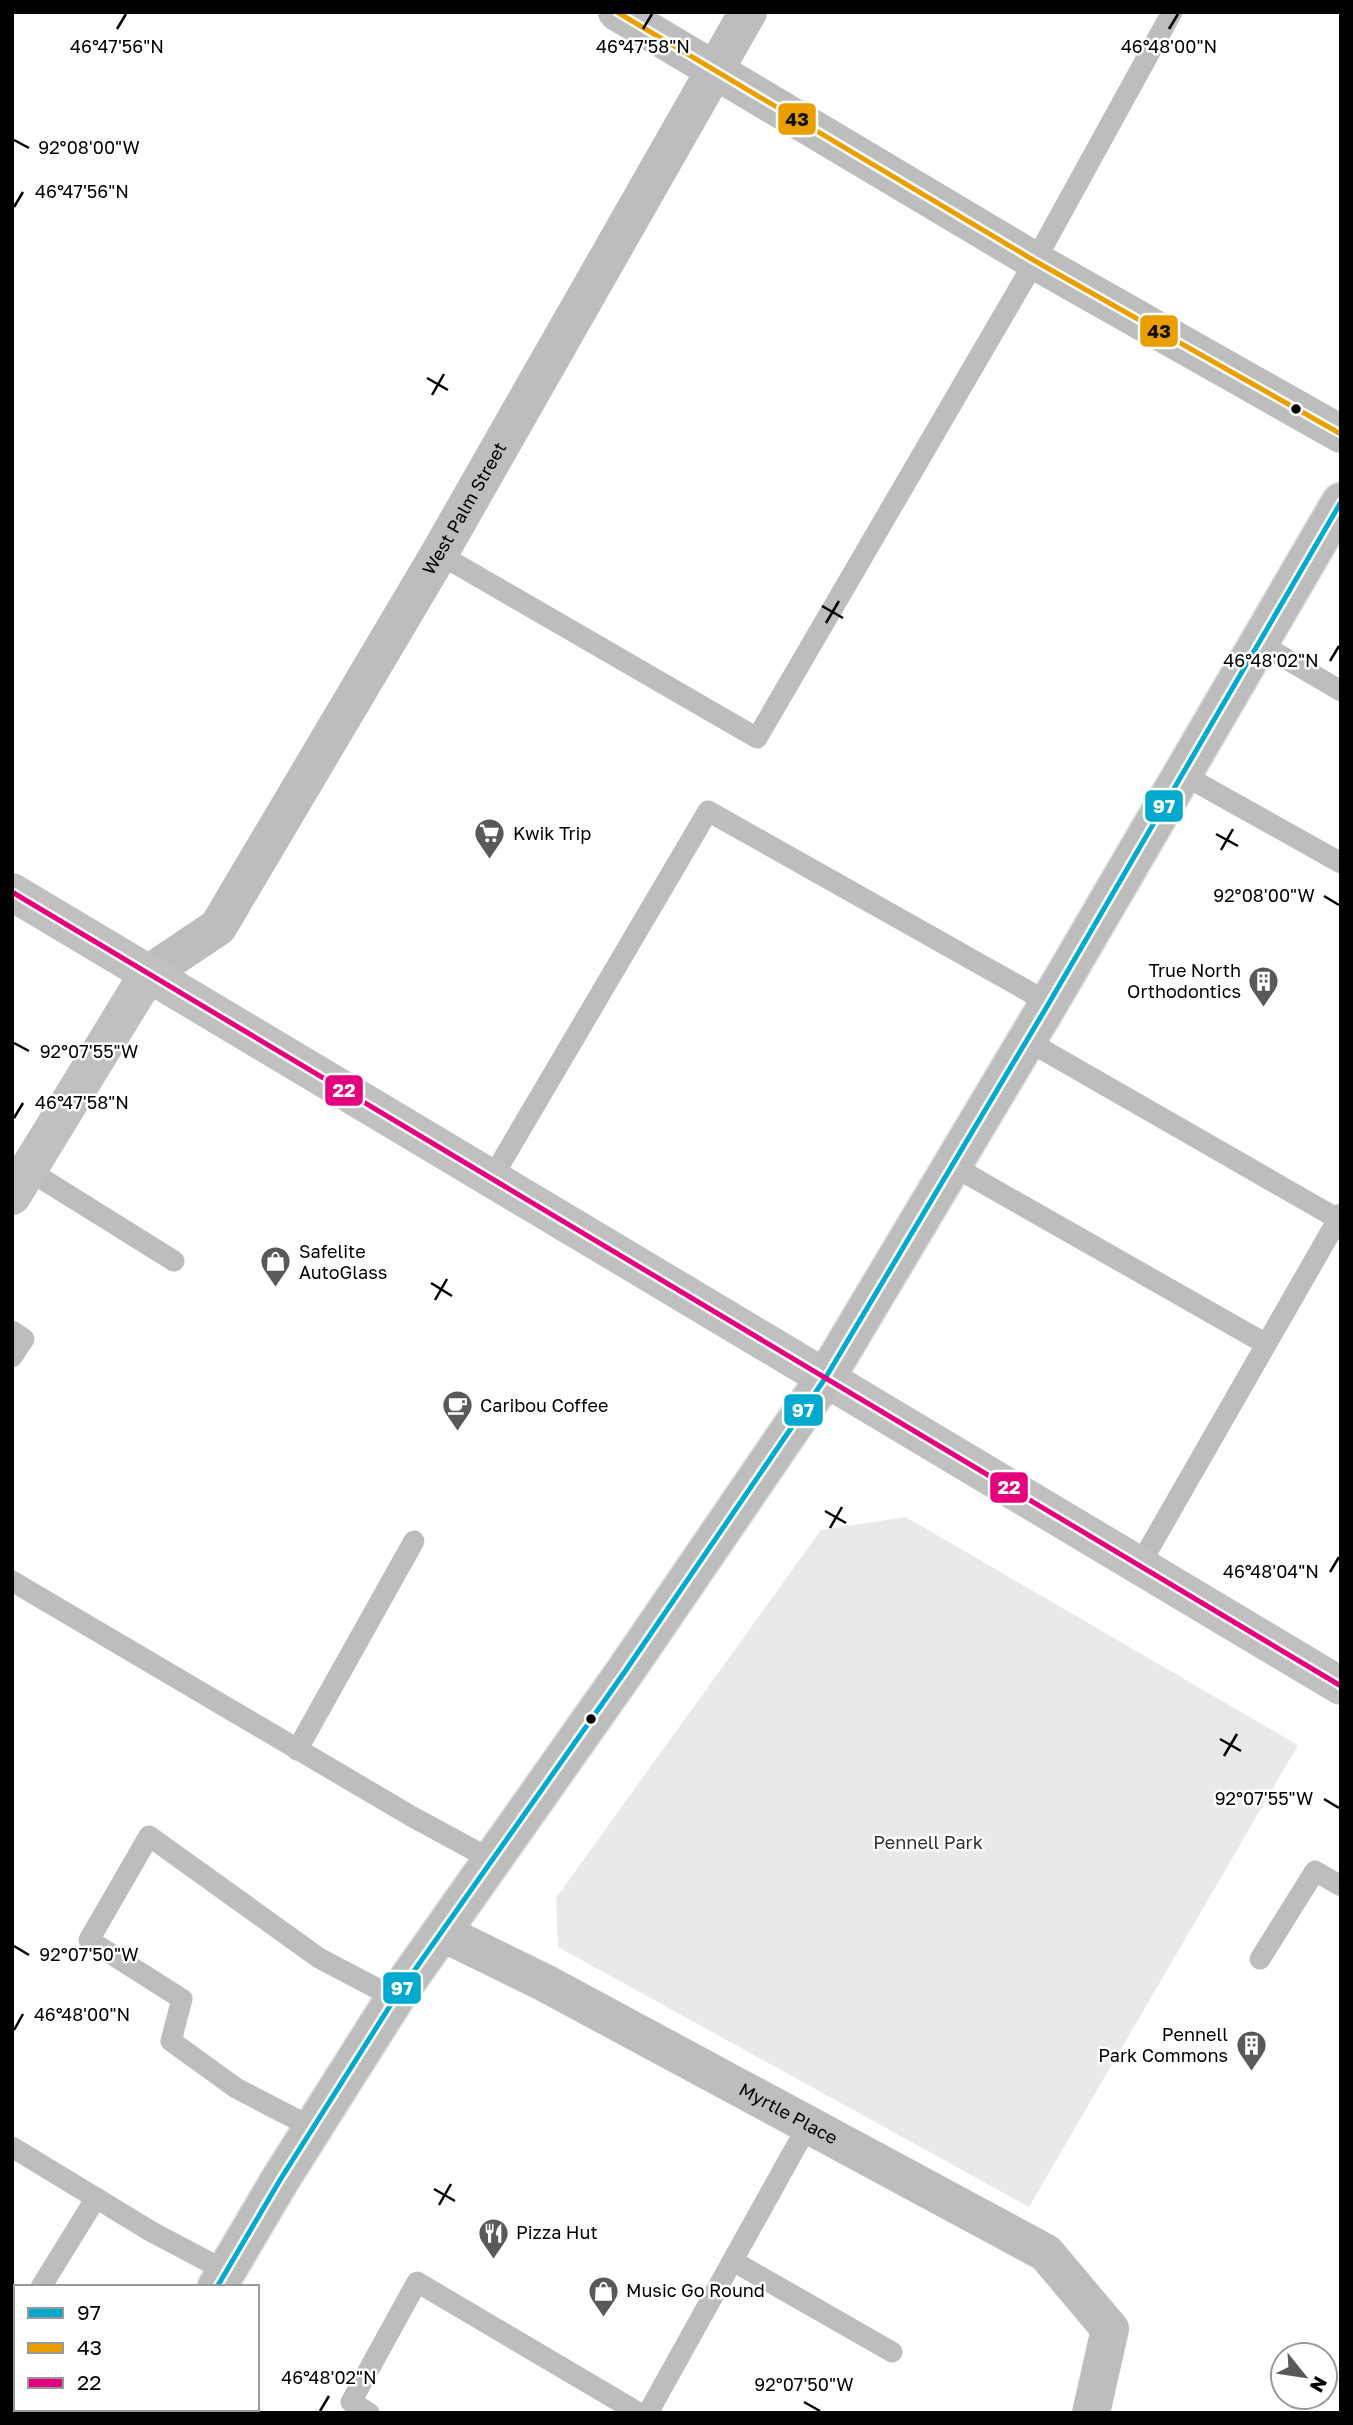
<svg xmlns="http://www.w3.org/2000/svg" width="1353" height="2425" viewBox="0 0 1353 2425" font-family="'Golos Text',sans-serif">
  <style>
    .green { fill: #e9e9e9 }
    .lines { fill: none; stroke-linecap: round; stroke-linejoin: round }
    .highway-casing { stroke: #dbdbdb; stroke-width: 41 }
    .lane { stroke: #bdbdbd; stroke-width: 21 }
    .street { stroke: #bdbdbd; stroke-width: 38 }
    .secondary { stroke: #c0c0c0; stroke-width: 38 }
    .highway { stroke: #bdbdbd; stroke-width: 38 }
    .bus-1-casing { stroke: #fff; stroke-width: 10 }
    .bus-2-casing { stroke: #fff; stroke-width: 10 }
    .bus-3-casing { stroke: #fff; stroke-width: 10 }
    .bus-1 { stroke: #00a9ce; stroke-width: 5 }
    .bus-2 { stroke: #eb9e00; stroke-width: 5 }
    .bus-3 { stroke: #e5007d; stroke-width: 5 }
    .ticks { fill: none; stroke: #000; stroke-width: 2.5 }
    .bus-dot { fill: #000; stroke: #fff; stroke-width: 2.5 }
    .labels { text-anchor: middle; stroke-width: 5; stroke-linejoin: round; paint-order: stroke }
    .street-label { font-size: 18px; fill: #000; stroke: #fff }
    .poi-label { font-size: 18px; fill: #000; stroke: #fff; text-anchor: start }
    .park-label { font-size: 18px; fill: #2e2e2e; stroke: #fff }
    .ticks-label { font-size: 18px; text-anchor: middle; fill: #000; stroke: #fff; stroke-width: 5; stroke-linejoin: round; paint-order: stroke }
    .line-badge { stroke: #fff; stroke-width: 2.5 }
    .badge-label { font-size: 19px; text-anchor: middle; font-weight: bold; fill: #fff }
    .pale-badge-label { font-size: 19px; text-anchor: middle; font-weight: bold; fill: #111 }
  </style>
  <rect width="100%" height="100%" fill="#fff"/>
  <!-- green -->
  <polygon class="green" points="906,1517 1298,1745 1029,2207 558,1947 556,1898 821,1530"/>
  <g class="lines">
    <defs>
      <g id="highway">
        <polyline points="217,2287 280,2180 395,1998 626,1670 826,1377 1049,1003 1341,502"/>
        <polyline points="144,2413 146,2409"/>
      </g>
    </defs>
    <!-- highway casing -->
    <use href="#highway" class="highway-casing"/>
    <!-- lane -->
    <g class="lane">
      <polyline points="439,554 757,738 1035,261 1172,12"/>
      <polyline points="1259,643 1341,691"/>
      <polyline points="1182,774 1341,863"/>
      <polyline points="1026,1040 1338,1219"/>
      <polyline points="953,1166 1266,1344"/>
      <polyline points="28,1170 174,1261"/>
      <polyline points="492,1178 708,811 1049,1003"/>
      <polyline points="12,1331 24,1339 12,1357"/>
      <polyline points="1139,1566 1341,1214"/>
      <polyline points="12,1581 411,1816 492,1860"/>
      <polyline points="297,1750 414,1541"/>
      <polyline points="1260,1959 1315,1871 1341,1886"/>
      <polyline points="313,2128 236,2088 171,2041 182,1999 89,1940 149,1836 319,1958 395,1998"/>
      <polyline points="12,2147 152,2232 226,2271"/>
      <polyline points="733,2261 892,2352"/>
      <polyline points="41,2287 96,2198"/>
      <polyline points="12,2308 16,2313"/>
      <polyline points="12,2334 16,2328"/>
      <polyline points="369,2413 351,2402 417,2282 639,2413"/>
      <polyline points="648,2413 808,2125"/>
    </g>
    <!-- street -->
    <g class="street">
      <polyline points="617,12 1035,261 1341,434"/>
      <path id="s1" d="M148 974 218 927 439 554 748 12"/>
      <path id="s2" d="M441 1932 545 1983 1046 2253 1110 2329 1091 2413"/>
    </g>
    <!-- secondary -->
    <g class="secondary">
      <polyline points="12,892 1341,1686"/>
      <polyline points="12,1196 148,974"/>
    </g>
    <!-- highway -->
    <use href="#highway" class="highway"/>
    <defs>
      <polyline id="bus-1" points="217,2287 280,2180 395,1998 626,1670 826,1377 1049,1003 1341,502"/>
      <polyline id="bus-2" points="617,12 1035,261 1341,434"/>
      <polyline id="bus-3" points="12,892 1341,1686"/>
    </defs>
    <!-- bus-1 casing -->
    <use href="#bus-1" class="bus-1-casing"/>
    <!-- bus-2 casing -->
    <use href="#bus-2" class="bus-2-casing"/>
    <!-- bus-3 casing -->
    <use href="#bus-3" class="bus-3-casing"/>
    <!-- bus-1 -->
    <use href="#bus-1" class="bus-1"/>
    <!-- bus-2 -->
    <use href="#bus-2" class="bus-2"/>
    <!-- bus-3 -->
    <use href="#bus-3" class="bus-3"/>
  </g>
  <!-- ticks -->
  <path class="ticks" d="M117 29 126 14M643 29 652 14M1169 29 1178 14M14 140 29 148M14 207 23 192M427 378 448 390M432 395 444 374M822 606 843 618M826 623 839 601M1330 661 1339 646M1216 834 1238 846M1221 850 1233 829M1324 896 1339 905M14 1043 29 1051M14 1118 23 1103M431 1283 452 1296M435 1300 447 1279M825 1511 846 1523M830 1528 842 1507M1330 1572 1339 1557M1220 1739 1241 1751M1224 1756 1237 1734M1324 1799 1339 1808M14 1946 29 1955M14 2030 23 2014M434 2189 455 2201M439 2205 451 2184M804 2402 820 2411M320 2411 329 2396"/>
  <!-- icons -->
  <defs>
    <symbol id="supermarket-pin" viewBox="-11 -11 22 30"><path d="M0 17L-7.5 6A9.5 9.5 0 1 1 7.5 6Z" fill="#595959" stroke="#fff"/><path d="M-6-5.5h2.5l.6 2H6L4.5 2H-2.5L-4.4-4H-6ZM-1.5 3.2a1.3 1.3 0 1 0 .1 0ZM3 3.2a1.3 1.3 0 1 0 .1 0Z" fill="#fff"/></symbol>
    <symbol id="building-pin" viewBox="-11 -11 22 30"><path d="M0 17L-7.5 6A9.5 9.5 0 1 1 7.5 6Z" fill="#595959" stroke="#fff"/><path d="M-4-6H4V6H1V3H-1V6H-4ZM-2.5-4.3h1.7v1.8h-1.7ZM.8-4.3h1.7v1.8H.8ZM-2.5-1h1.7V.8h-1.7ZM.8-1h1.7V.8H.8Z" fill="#fff"/></symbol>
    <symbol id="shop-pin" viewBox="-11 -11 22 30"><path d="M0 17L-7.5 6A9.5 9.5 0 1 1 7.5 6Z" fill="#595959" stroke="#fff"/><path d="M-5-2.5h2.3a2.7 3.5 0 0 1 5.4 0H5L5.5 6h-11ZM-1.5-2.5h3a1.5 2.3 0 0 0-3 0Z" fill="#fff"/></symbol>
    <symbol id="cafe-pin" viewBox="-11 -11 22 30"><path d="M0 17L-7.5 6A9.5 9.5 0 1 1 7.5 6Z" fill="#595959" stroke="#fff"/><path d="M-5.5-4.5H6V0H3Q3 3.5 0 3.5H-2.5Q-5.5 3.5-5.5 0ZM3-3.2v2h1.7v-2ZM-6 4.5H4V6H-6Z" fill="#fff"/></symbol>
    <symbol id="restaurant-pin" viewBox="-11 -11 22 30"><path d="M0 17L-7.5 6A9.5 9.5 0 1 1 7.5 6Z" fill="#595959" stroke="#fff"/><path d="M-5-6h1v4h1v-4h1v4h1v-4h1v5L-1.5 .5V6h-2V.5L-5-1ZM5-6V6H3V1.5H1.5Q1.5-4 5-6Z" fill="#fff"/></symbol>
  </defs>
  <g fill-rule="evenodd">
    <use href="#supermarket-pin" x="472" y="816" width="35" height="47"/>
    <use href="#building-pin" x="1246" y="964" width="35" height="47"/>
    <use href="#shop-pin" x="258" y="1244" width="35" height="47"/>
    <use href="#cafe-pin" x="440" y="1388" width="35" height="47"/>
    <use href="#building-pin" x="1234" y="2028" width="35" height="47"/>
    <use href="#restaurant-pin" x="476" y="2216" width="35" height="47"/>
    <use href="#shop-pin" x="586" y="2274" width="35" height="47"/>
  </g>
  <!-- markers -->
  <g class="bus-dot">
    <circle cx="1296" cy="409" r="6"/>
    <circle cx="591" cy="1719" r="6"/>
  </g>
  <g class="labels">
    <!-- street labels -->
    <g class="street-label">
      <text dy="6" stroke="none"><textPath href="#s1" startOffset="570">West Palm Street</textPath></text>
      <text dy="6" stroke="none"><textPath href="#s2" startOffset="392">Myrtle Place</textPath></text>
    </g>
    <!-- poi labels -->
    <g class="poi-label">
      <text x="513" y="840">Kwik Trip</text>
      <text x="1241" y="977" text-anchor="end">True North<tspan x="1241" dy="21">Orthodontics</tspan></text>
      <text x="299" y="1258">Safelite<tspan x="299" dy="21">AutoGlass</tspan></text>
      <text x="480" y="1412">Caribou Coffee</text>
      <text x="1228" y="2041" text-anchor="end">Pennell<tspan x="1228" dy="21">Park Commons</tspan></text>
      <text x="516" y="2239">Pizza Hut</text>
      <text x="626" y="2297">Music Go Round</text>
    </g>
    <!-- park labels -->
    <g class="park-label">
      <text x="928" y="1849">Pennell Park</text>
    </g>
  </g>
  <g class="ticks-label">
    <text x="117" y="53">46°47'56"N</text>
    <text x="643" y="53">46°47'58"N</text>
    <text x="1169" y="53">46°48'00"N</text>
    <text x="89" y="154">92°08'00"W</text>
    <text x="82" y="198">46°47'56"N</text>
    <text x="1271" y="667">46°48'02"N</text>
    <text x="1264" y="902">92°08'00"W</text>
    <text x="89" y="1058">92°07'55"W</text>
    <text x="82" y="1109">46°47'58"N</text>
    <text x="1271" y="1578">46°48'04"N</text>
    <text x="1264" y="1805">92°07'55"W</text>
    <text x="89" y="1961">92°07'50"W</text>
    <text x="82" y="2021">46°48'00"N</text>
    <text x="329" y="2384">46°48'02"N</text>
    <text x="804" y="2391">92°07'50"W</text>
  </g>
  <g class="line-badge">
    <rect x="777" y="102" width="40" height="34" rx="7" fill="#eb9e00"/>
    <rect x="1139" y="314" width="40" height="34" rx="7" fill="#eb9e00"/>
    <rect x="1144" y="789" width="40" height="34" rx="7" fill="#00a9ce"/>
    <rect x="324" y="1074" width="40" height="33" rx="7" fill="#e5007d"/>
    <rect x="783" y="1393" width="41" height="34" rx="7" fill="#00a9ce"/>
    <rect x="989" y="1471" width="40" height="33" rx="7" fill="#e5007d"/>
    <rect x="382" y="1971" width="40" height="34" rx="7" fill="#00a9ce"/>
  </g>
  <g class="badge-label">
    <text x="1164" y="813">97</text>
    <text x="344" y="1097">22</text>
    <text x="803" y="1417">97</text>
    <text x="1009" y="1494">22</text>
    <text x="402" y="1995">97</text>
  </g>
  <g class="pale-badge-label">
    <text x="797" y="126">43</text>
    <text x="1159" y="338">43</text>
  </g>
  <!-- border -->
  <rect width="1353" height="2425" fill="none" stroke="#000000" stroke-width="28"/>
  <!-- legend -->
  <rect x="14" y="2285" width="245" height="126" fill="#ffffff" stroke="#999999" stroke-width="2"/>
  <rect x="28" y="2308" width="35" height="10" fill="#00a9ce" stroke="#999999" stroke-width="2"/>
  <text x="77" y="2320" font-size="21" fill="#000000">97</text>
  <rect x="28" y="2343" width="35" height="10" fill="#eb9e00" stroke="#999999" stroke-width="2"/>
  <text x="77" y="2355" font-size="21" fill="#000000">43</text>
  <rect x="28" y="2378" width="35" height="10" fill="#e5007d" stroke="#999999" stroke-width="2"/>
  <text x="77" y="2390" font-size="21" fill="#000000">22</text>
  <!-- north arrow -->
  <g transform="translate(1304 2376) rotate(120)"><circle r="33" fill="#ffffff" stroke="#999999" stroke-width="2"/>
  <path d="M0-5L12 26L0 18L-12 26Z" fill="#595959"/>
  <text y="-10" font-size="19" font-weight="bold" text-anchor="middle" fill="#000000">N</text>
  </g>
</svg>
